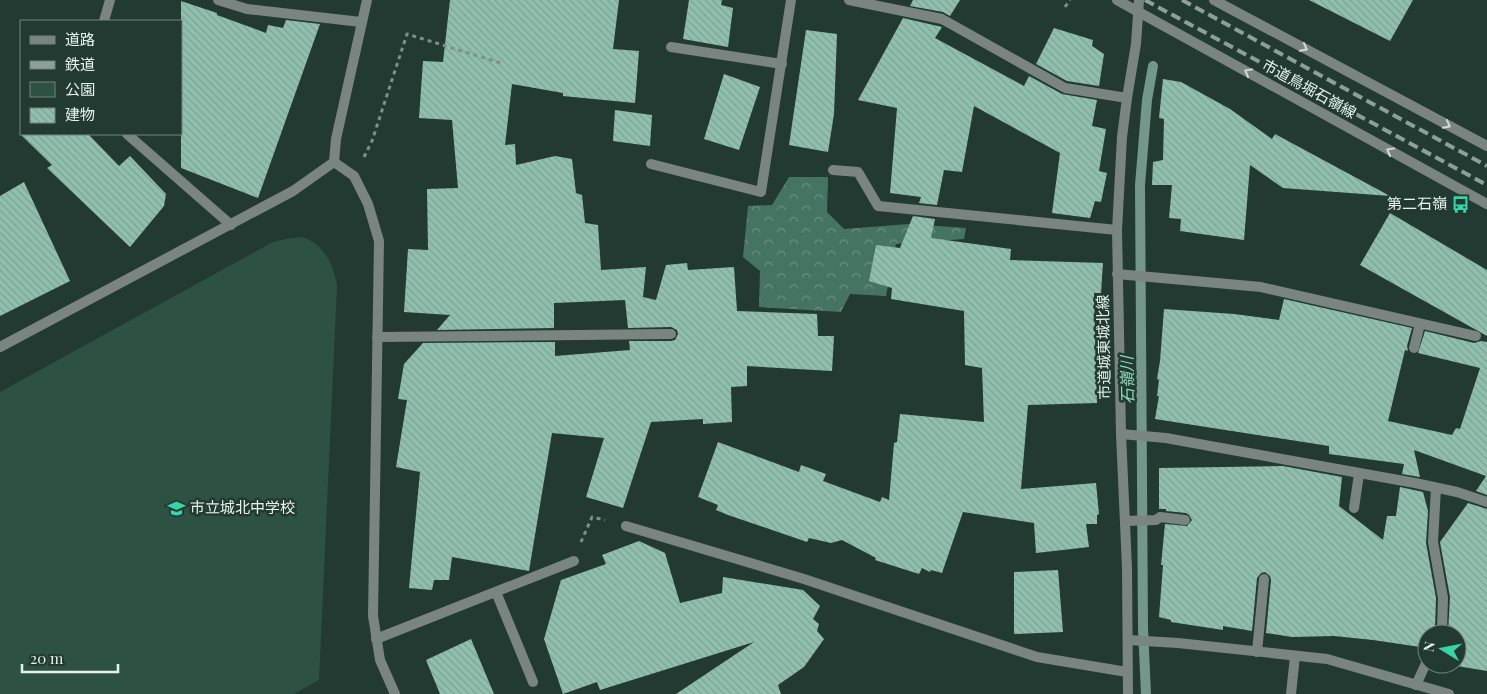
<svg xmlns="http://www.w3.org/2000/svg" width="1487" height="694" viewBox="0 0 1487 694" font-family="'Playfair Display','Noto Sans JP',serif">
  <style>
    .forest { fill: url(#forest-crowns) }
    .park { fill: #2d5244 }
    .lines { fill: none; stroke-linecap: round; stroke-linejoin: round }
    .stream { stroke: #73978a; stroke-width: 10 }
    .building { fill: url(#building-back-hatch) }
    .path { stroke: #7d9089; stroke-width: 3; stroke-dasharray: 4 4; stroke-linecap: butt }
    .service { stroke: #7a8581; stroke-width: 10 }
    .minor { stroke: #7a8581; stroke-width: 10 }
    .tertiary { stroke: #7a8581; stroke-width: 10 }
    .rail { stroke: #8e9f98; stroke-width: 4; stroke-dasharray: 10 5; stroke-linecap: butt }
    .oneway { stroke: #d0ddd7 }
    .labels { text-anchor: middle; stroke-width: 5; stroke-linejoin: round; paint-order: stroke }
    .street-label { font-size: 15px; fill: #e6f3ed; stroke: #233a32 }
    .poi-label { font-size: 15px; fill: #e6f3ed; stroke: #233a32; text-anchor: end }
    .water-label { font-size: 16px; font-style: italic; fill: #8fddc0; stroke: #233a32 }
  </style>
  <defs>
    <pattern id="forest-crowns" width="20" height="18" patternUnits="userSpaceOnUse" patternTransform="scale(1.25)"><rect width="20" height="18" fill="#467463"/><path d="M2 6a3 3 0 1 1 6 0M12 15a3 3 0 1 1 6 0" fill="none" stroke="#6a8f81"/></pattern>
    <pattern id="building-back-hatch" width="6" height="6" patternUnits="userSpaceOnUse" patternTransform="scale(1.25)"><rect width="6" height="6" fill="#90c0ad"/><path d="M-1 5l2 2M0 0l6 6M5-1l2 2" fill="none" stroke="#7da294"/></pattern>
  </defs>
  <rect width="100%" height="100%" fill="#233a32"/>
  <!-- forest -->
  <polygon class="forest" points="789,177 828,177 827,212 844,229 909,224 966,228 964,239 896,244 886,296 850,294 841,312 759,307 760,271 743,257 748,206 772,205"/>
  <!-- park -->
  <path class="park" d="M301 237C323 242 334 265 337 286L319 680 294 694H0V392L273 242 286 239Z"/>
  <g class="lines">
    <!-- stream -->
    <polyline class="stream" points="1146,694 1143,628 1140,185 1147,100 1153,66"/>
  </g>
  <!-- building -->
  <g class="building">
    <polygon points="450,0 619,0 613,49 639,51 635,103 563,96 563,93 512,84 505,145 515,144 516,165 555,156 572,159 576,193 582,195 585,223 598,225 601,270 646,267 643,297 656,300 666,265 687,263 688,270 734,267 737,311 817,314 818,336 834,336 832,371 747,366 747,386 731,387 732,422 703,424 703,419 651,422 623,508 586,497 604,438 552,433 529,571 452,557 449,580 434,580 432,590 409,588 420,472 396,467 407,400 398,399 404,364 423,343 555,342 555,356 630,350 629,341 671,341 675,340 678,334 677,330 671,327 628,328 625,300 554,303 554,328 437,330 450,315 404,312 408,249 428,250 427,189 458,188 452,120 419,118 423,61 443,62"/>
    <polygon points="689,0 722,0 721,5 733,8 728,47 683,39"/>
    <polygon points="913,0 960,0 950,16 943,12 910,6"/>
    <polygon points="1309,0 1413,0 1390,41"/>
    <polygon points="181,1 217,13 217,15 266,33 268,25 283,28 286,20 320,24 258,198 181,168"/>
    <polygon points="903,18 942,27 935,38 1024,86 1029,76 1062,94 1097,100 1092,126 1106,129 1099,171 1107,173 1101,202 1095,201 1090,218 1052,213 1060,153 974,106 962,172 944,170 937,205 919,203 921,197 890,193 897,108 858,100"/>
    <polygon points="1054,28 1093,40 1092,46 1104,54 1099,86 1067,81 1036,64"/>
    <polygon points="806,30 837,34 834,114 828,152 789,145"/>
    <polygon points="724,74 760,87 739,150 704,139"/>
    <polygon points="1163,79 1181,82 1230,109 1272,139 1275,134 1390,196 1283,188 1250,165 1244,240 1180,231 1181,219 1169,218 1172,185 1152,185 1153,162 1163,160 1164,119 1159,118"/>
    <polygon points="615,110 652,115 650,146 613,141"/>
    <polygon points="20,134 88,134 119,166 130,156 166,194 164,206 130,247 47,168 52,165"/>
    <polygon points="24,182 70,281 0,316 0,196"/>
    <polygon points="1390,213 1487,270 1487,336 1360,265"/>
    <polygon points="913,216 935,219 931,238 1011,249 1010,260 1103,263 1101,293 1094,293 1097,403 1028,405 1021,489 1096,483 1099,514 1097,515 1097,524 1086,524 1089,547 1036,553 1034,523 963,512 942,573 931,570 930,572 922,568 919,574 875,560 876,558 842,540 831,543 809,538 807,542 728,515 716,510 718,505 698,497 718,442 799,472 801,465 826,474 823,481 880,502 882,497 889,500 894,443 897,442 900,414 984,422 982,368 965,365 964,311 891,299 892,288 869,281 876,245 900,248"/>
    <polygon points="1284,299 1412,328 1407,346 1408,351 1405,350 1388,421 1452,435 1456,428 1460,429 1480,368 1418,353 1425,331 1474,343 1481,341 1487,342 1487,495 1476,491 1486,476 1414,450 1420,477 1402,474 1404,464 1329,454 1329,446 1155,419 1159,396 1157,396 1159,380 1157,379 1160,361 1164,309 1234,314 1279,320"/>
    <polygon points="1283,466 1342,477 1339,506 1383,540 1387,516 1396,516 1400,487 1423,492 1428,511 1426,543 1436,598 1435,628 1433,634 1427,634 1427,648 1373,640 1334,636 1292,637 1266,633 1271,580 1270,576 1265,572 1261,573 1257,578 1252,631 1223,626 1223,630 1171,622 1171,620 1159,617 1163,565 1161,565 1165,524 1187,526 1192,520 1189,515 1186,513 1166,511 1166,509 1159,509 1159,468"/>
    <polygon points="1468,503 1487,509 1487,671 1451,665 1457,664 1457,634 1448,634 1450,597 1440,542"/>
    <polygon points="639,541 665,553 680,603 722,593 723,577 803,590 820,606 813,619 819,624 817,631 824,639 804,667 778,685 781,694 676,694 754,642 600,690 597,682 563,694 544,639 561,580 606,564 602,555"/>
    <polygon points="1058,570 1063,632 1014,634 1014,572"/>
    <polygon points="471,639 494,694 440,694 426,660"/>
  </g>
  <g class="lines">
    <!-- path -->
    <g class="path">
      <polyline points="1065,7 1070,0"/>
      <polyline points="364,157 372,141 407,34 504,64"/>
      <polyline points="581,542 592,517 605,520"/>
    </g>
    <!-- service -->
    <polyline class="service" points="1291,694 1295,656"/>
    <!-- minor -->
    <g class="minor">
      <polyline points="218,0 247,9 361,22"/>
      <polyline points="849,0 942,19 1065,88 1127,98"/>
      <polyline points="104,21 110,0"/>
      <polyline points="671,47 782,64"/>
      <polyline points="127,134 231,225"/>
      <polyline points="651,164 761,192 791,0"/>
      <polyline points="833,170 858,172 878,206 1117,230"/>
      <polyline points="1117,274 1261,287 1476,336"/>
      <polyline points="377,337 671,334"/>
      <polyline points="0,347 293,191 334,162 354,176 368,204 379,241 373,616 380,660 395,694"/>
      <polyline points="1414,348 1420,324"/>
      <polyline points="1121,434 1166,438 1221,448 1415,483 1457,492 1487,502"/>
      <polyline points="1436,488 1433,542 1443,598 1442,630 1440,634"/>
      <polyline points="1354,508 1359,474"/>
      <polyline points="1125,521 1156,520 1160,517 1185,520"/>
      <polyline points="626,526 804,579 1037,657 1127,672"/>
      <polyline points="496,592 533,682"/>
      <polyline points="376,639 574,561"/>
      <polyline points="1128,640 1178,643 1327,659 1449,694"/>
      <polyline points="1257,652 1264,579"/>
      <polyline points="1416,685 1427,661"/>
      <polyline points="1128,694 1127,568 1121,434 1117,230 1122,137 1127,98 1136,44 1139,0"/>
    </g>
    <!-- tertiary -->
    <g class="tertiary">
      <polyline points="1117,0 1487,204"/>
      <polyline points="1214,0 1487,146"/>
      <polyline points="334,162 336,139 367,0"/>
    </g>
    <!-- rail -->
    <g class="rail">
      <polyline points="1145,0 1487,185"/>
      <polyline points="1182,0 1487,166"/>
    </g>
  </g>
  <!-- one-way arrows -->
  <defs><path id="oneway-chevron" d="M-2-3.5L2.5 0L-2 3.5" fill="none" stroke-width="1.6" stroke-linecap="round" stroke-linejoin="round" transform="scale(1.25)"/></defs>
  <g class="oneway">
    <use href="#oneway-chevron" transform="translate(1304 48) rotate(28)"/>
    <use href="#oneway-chevron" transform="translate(1248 72) rotate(-151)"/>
    <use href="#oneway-chevron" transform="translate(1447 125) rotate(28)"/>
    <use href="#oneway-chevron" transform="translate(1390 151) rotate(-151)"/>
  </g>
  <!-- icons -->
  <defs>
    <symbol id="bus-bare" viewBox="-9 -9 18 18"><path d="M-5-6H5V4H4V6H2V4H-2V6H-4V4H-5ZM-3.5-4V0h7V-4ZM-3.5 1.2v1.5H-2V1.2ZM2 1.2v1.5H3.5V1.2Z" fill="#36d4a7" stroke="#233a32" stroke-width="2.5" paint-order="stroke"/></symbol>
    <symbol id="school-bare" viewBox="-9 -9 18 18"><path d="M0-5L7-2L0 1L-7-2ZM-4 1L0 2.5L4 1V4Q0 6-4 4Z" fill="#36d4a7" stroke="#233a32" stroke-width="2.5" paint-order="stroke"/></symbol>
  </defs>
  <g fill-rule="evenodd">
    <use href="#bus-bare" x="1448" y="192" width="25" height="25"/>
    <use href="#school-bare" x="164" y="496" width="25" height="25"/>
  </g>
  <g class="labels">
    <!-- street labels -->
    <g class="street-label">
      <text transform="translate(1309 89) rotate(29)" y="5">市道鳥堀石嶺線</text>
      <text transform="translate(1104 347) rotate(-91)" y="5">市道城東城北線</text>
    </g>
    <!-- poi labels -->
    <g class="poi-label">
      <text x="1447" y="209">第二石嶺</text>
      <text x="190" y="513" text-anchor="start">市立城北中学校</text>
    </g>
    <!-- water labels -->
    <g class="water-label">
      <text transform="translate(1127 380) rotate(-91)" y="6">石嶺川</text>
    </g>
  </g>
  <!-- legend -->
  <rect x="20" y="20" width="162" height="115" fill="#233a32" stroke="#71847d"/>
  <rect x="30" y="36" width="25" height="8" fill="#7a8581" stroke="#71847d"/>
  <text x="65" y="45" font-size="15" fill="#e6f3ed">道路</text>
  <rect x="30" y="61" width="25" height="8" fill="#8e9f98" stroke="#71847d"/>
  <text x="65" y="70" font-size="15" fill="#e6f3ed">鉄道</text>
  <rect x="30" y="82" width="25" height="15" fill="#2d5244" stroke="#71847d"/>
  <text x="65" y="95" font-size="15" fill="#e6f3ed">公園</text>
  <rect x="30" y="108" width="25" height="15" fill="url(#building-back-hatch)" stroke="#71847d"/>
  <text x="65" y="120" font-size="15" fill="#e6f3ed">建物</text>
  <!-- north arrow -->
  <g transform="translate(1442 649) rotate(280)"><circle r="24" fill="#233a32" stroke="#71847d"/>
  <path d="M0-4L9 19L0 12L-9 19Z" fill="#36d4a7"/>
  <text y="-8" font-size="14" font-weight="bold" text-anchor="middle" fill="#e6f3ed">N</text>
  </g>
  <!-- scale -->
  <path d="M22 664v8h96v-8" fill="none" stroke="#e6f3ed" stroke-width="2.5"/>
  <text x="30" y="664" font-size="15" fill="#e6f3ed" stroke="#233a32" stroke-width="4" paint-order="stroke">20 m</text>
</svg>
